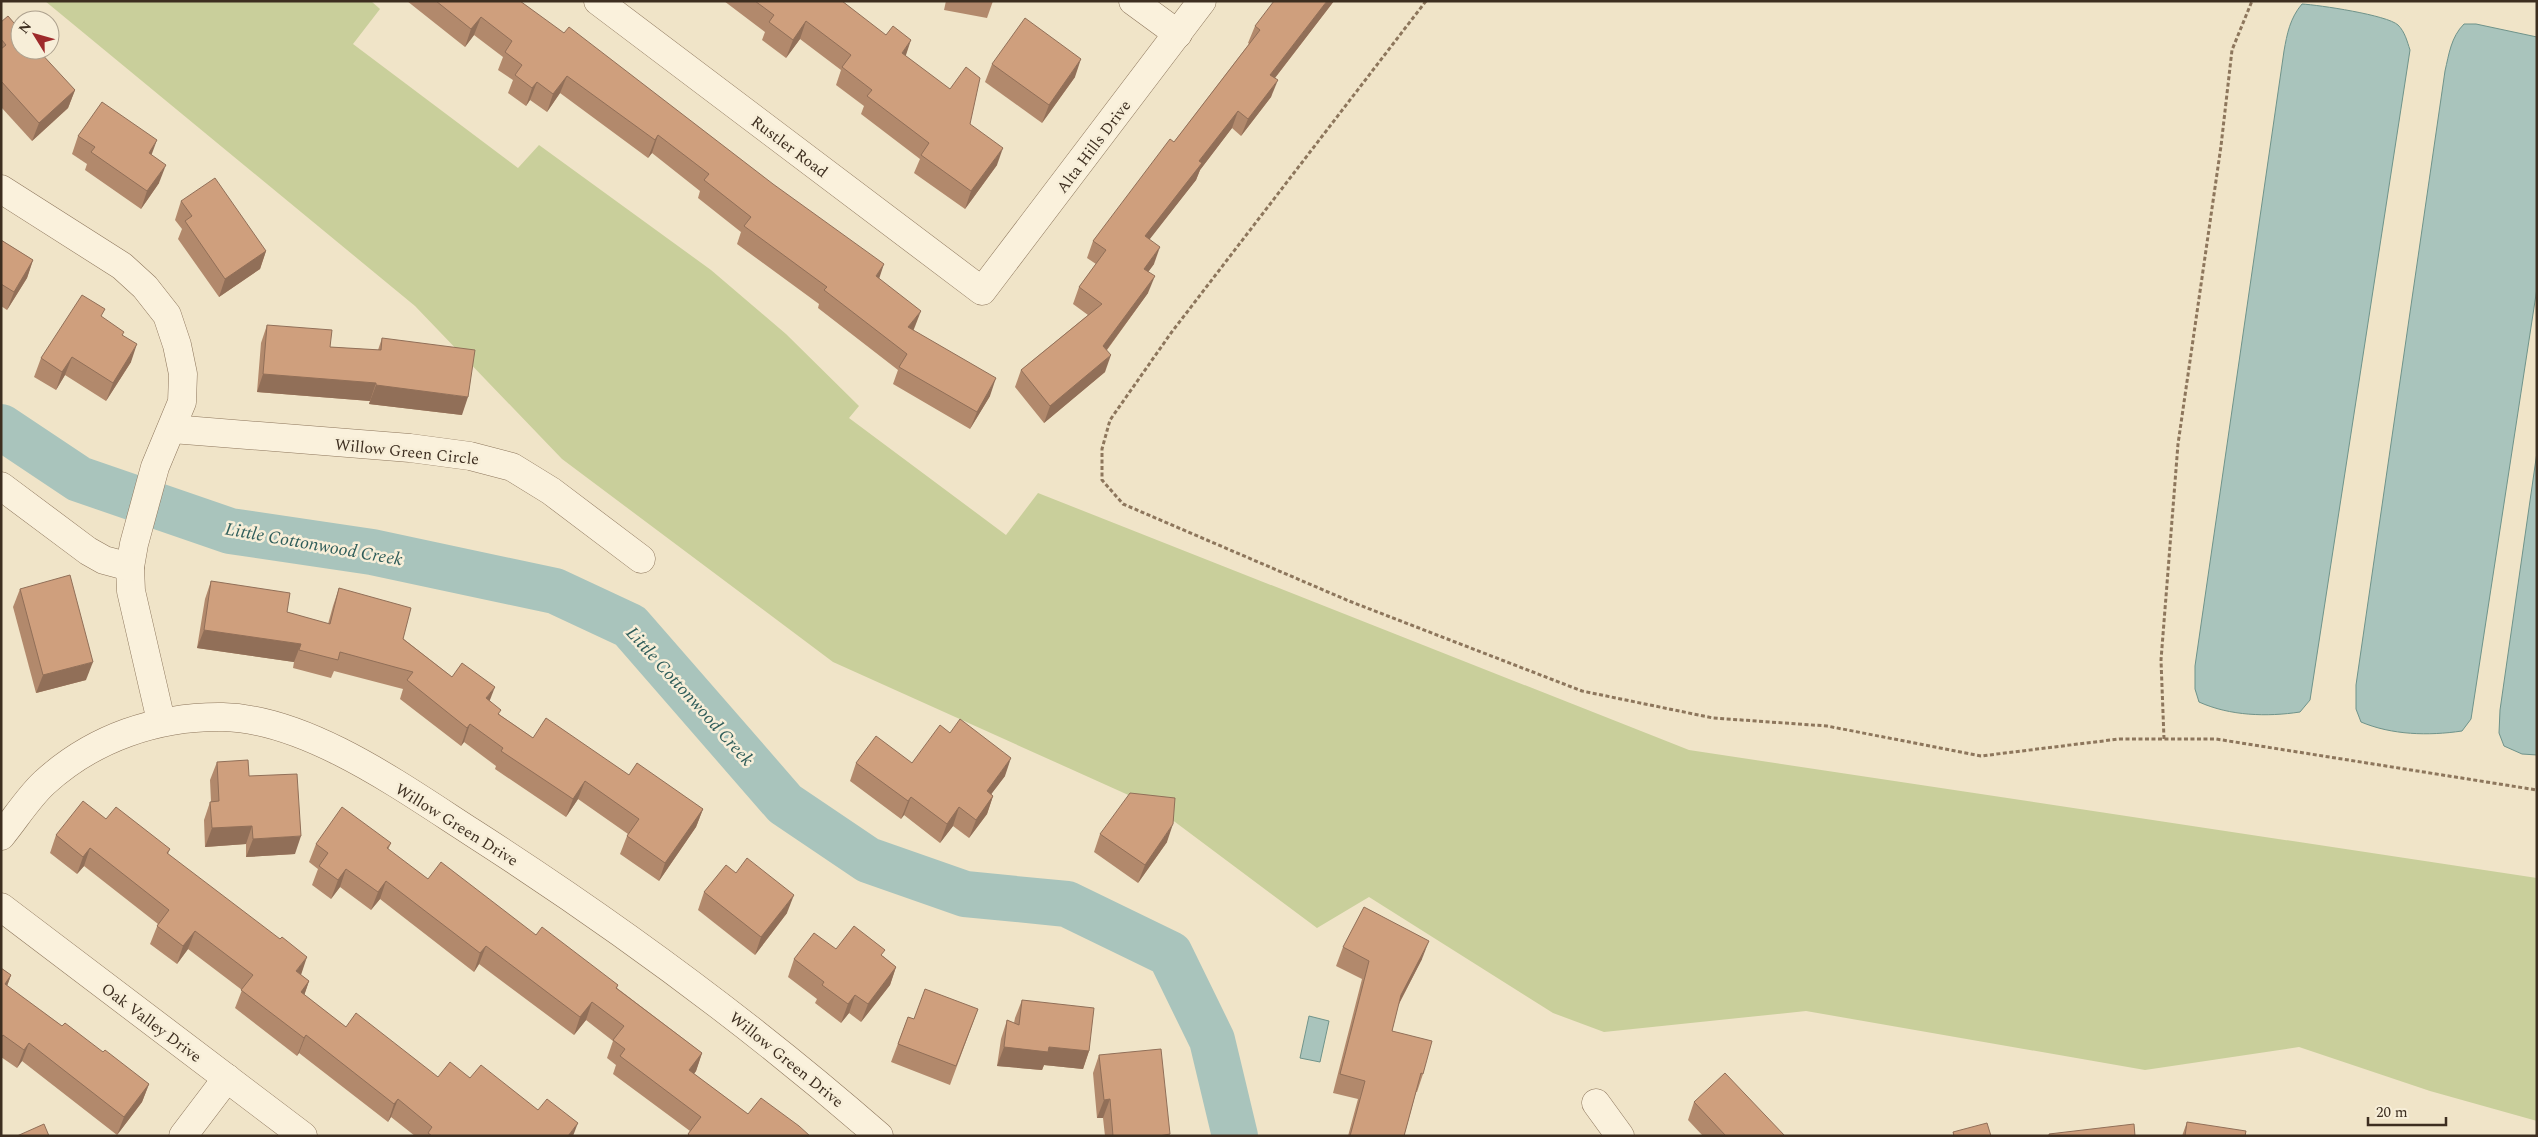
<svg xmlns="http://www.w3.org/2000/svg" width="2538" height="1137" viewBox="0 0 2538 1137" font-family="Spectral,serif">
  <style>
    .green { fill: #c9cf9b }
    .water { fill: #a9c4bc; stroke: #6f938a }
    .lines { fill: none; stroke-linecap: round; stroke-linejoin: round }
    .river { stroke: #a9c4bc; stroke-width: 46 }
    .minor-casing { stroke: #8d765c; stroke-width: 29 }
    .path { stroke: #8d765c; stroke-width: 3; stroke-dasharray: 4 2.5; stroke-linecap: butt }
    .minor { stroke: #faf1dc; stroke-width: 28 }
    .wall { fill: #b2896c }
    .shaded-wall { fill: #916f58 }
    .building { fill: #cf9f7d; stroke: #916f58 }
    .labels { text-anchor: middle; stroke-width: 5; stroke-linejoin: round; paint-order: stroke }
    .street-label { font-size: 16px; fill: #3d2e20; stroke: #f7eed8 }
    .water-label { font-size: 18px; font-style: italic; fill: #2f5d5a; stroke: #f7eed8 }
  </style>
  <rect width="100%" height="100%" fill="#f0e4c8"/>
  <!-- green -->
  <polygon class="green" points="45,1 371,1 380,9 353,44 518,168 539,145 711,270 786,334 859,406 849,418 1006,535 1038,493 1689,750 2537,878 2537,1121 2430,1091 2299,1047 2145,1070 1806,1011 1604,1032 1553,1013 1369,897 1317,928 1155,807 833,662 562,459 415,306"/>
  <!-- water -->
  <g class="water">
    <path d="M2302 4C2319 5 2387 15 2398 25 2405 32 2407 41 2410 50L2310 700 2300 712C2267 717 2230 716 2199 702L2195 689V666L2284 51C2287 34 2290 18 2302 4Z"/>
    <path d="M2464 24H2476L2537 37V288L2471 719 2462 731C2428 736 2392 735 2361 722L2356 709V685L2445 71C2449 54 2451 37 2464 24Z"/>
    <polygon points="2537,452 2537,755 2522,754 2504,746 2499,733 2500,710"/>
    <polygon points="1309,1016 1329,1021 1320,1062 1300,1058"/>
  </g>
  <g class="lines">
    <!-- river -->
    <polyline class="river" points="1,427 79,479 230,531 372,552 555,591 630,626 785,804 868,860 965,894 1067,904 1170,954 1212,1040 1235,1136"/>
    <defs>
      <g id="minor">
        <polyline points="598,1 982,291 1202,1"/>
        <polyline points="1133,1 1178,34"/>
        <polyline points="1,189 122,266 145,287 167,315 177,345 183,374 182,402 155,467 134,544 130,567 131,591 161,721"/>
        <polyline points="172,429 410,448 470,456 512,467 551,491 641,559"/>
        <polyline points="1,486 88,551 104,560 130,567"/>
        <path d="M1 836C15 819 28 798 44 783 93 738 157 716 223 717 308 719 403 788 473 833 616 925 751 1024 879 1136"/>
        <polyline points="1,907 303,1136"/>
        <polyline points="1596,1103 1620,1136"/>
        <polyline points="183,1136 227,1078"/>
      </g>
    </defs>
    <!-- minor casing -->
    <use href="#minor" class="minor-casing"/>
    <!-- path -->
    <g class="path">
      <polyline points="1426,1 1171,333 1110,420 1102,449 1102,480 1123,504 1349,601 1582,691 1713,718 1827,726 1981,756 2119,739 2216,739 2537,790"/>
      <polyline points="2164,739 2161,660 2178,444 2221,146 2232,50 2252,1"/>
    </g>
    <!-- minor -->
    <use href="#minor" class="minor"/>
  </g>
  <!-- wall -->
  <g class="wall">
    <polygon points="407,1 520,1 879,278 914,329 913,330 990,396 970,429 893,384 898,370 818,308 819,304 737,244 741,232 698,198 700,191 652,153 648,158 560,93 547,112 530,100 526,106 508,93 513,80 498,70 503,57 474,35 465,47"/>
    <polygon points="724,1 842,1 906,56 970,124 997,165 965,209 914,173 920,159 861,114 864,106 836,85 841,70 800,39 786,58 762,40 765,32"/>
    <polygon points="946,1 993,1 987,18 944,10"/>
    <polygon points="1334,1 1275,78 1271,97 1241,136 1232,128 1200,170 1196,180 1149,239 1154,264 1148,272 1148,293 1107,350 1105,372 1044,423 1015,387 1021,370 1088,315 1073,304 1079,287 1096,264 1087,258 1093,241 1174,142 1249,44 1248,43 1255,26"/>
    <polygon points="1,22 75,90 68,108 32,141 1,107"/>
    <polygon points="992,64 1075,77 1042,123 985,82"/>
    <polygon points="78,136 152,155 159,183 141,209 85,170 87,164 72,154"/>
    <polygon points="181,201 266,251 260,269 219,297 178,239 182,229 175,220"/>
    <polygon points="1,240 33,260 27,278 7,310 1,306"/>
    <polygon points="102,317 123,335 131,362 106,401 65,375 56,390 34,377 41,358"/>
    <polygon points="267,325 330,347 378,350 382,338 462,415 369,404 370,401 257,392 261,343"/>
    <polygon points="211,581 287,612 328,624 333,606 339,588 452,677 490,701 500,715 533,738 629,775 703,809 696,827 659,881 620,854 627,836 628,834 578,799 566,817 495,769 496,766 464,742 461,746 400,699 403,689 334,671 331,678 293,668 294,662 197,648 205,599"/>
    <polygon points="20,589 86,680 36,693 13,607"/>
    <polygon points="217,762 249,776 295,854 246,857 246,844 205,847 204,820 210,802 211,802 210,780"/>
    <polygon points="856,763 912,763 1005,776 991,794 993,796 987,814 969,838 953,826 940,843 904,815 901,819 850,781"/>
    <polygon points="106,819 170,849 168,854 301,975 309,981 304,995 346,1027 438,1077 470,1078 538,1110 573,1136 415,1136 391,1117 388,1122 299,1053 297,1056 235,1008 242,990 188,949 177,964 150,944 158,924 84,866 77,874 50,853 56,835"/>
    <polygon points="1100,834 1167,842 1138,883 1094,852"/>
    <polygon points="391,843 388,850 428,879 536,935 618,985 617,988 702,1053 696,1071 694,1074 748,1114 810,1136 687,1136 690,1131 613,1074 616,1065 607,1058 613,1041 586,1020 574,1035 479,964 474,972 380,899 371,910 340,887 331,899 312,885 318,869 309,862 316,844"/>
    <polygon points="704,892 787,913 755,955 698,910"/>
    <polygon points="1343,947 1422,959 1398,1006 1392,1031 1423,1074 1417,1092 1416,1092 1404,1136 1348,1136 1358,1099 1333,1093 1362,979 1336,966"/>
    <polygon points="836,949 883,956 896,967 890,985 861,1022 849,1013 841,1023 815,1003 817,999 788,977 794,959"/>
    <polygon points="1,968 11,975 7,986 62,1026 149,1084 142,1102 117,1135 22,1061 17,1068 1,1057"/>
    <polygon points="1022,1000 1089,1051 1083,1069 1044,1065 1042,1070 997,1066 1001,1039 1007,1020 1014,1023 1015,1018"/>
    <polygon points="978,1009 950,1085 891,1062 908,1017 914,1019"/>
    <polygon points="1099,1055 1170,1134 1169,1136 1105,1136 1103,1118 1097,1118 1093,1073"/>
    <polygon points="1694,1102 1785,1136 1703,1136 1688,1120"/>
    <polygon points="2187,1122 2245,1136 2182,1136"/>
  </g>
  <!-- shaded-wall -->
  <g class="shaded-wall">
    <polygon points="1327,1 1334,1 1264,92 1270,75"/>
    <polygon points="481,17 474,35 465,47 471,29"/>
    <polygon points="806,21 800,39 786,58 793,40"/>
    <polygon points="911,40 905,58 902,53"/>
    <polygon points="1081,59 1075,77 1042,123 1049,105"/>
    <polygon points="567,76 560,93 547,112 553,94"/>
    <polygon points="1278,80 1271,97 1241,136 1248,119"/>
    <polygon points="537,82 530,100 526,106 532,88"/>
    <polygon points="75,90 68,108 32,141 39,123"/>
    <polygon points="1238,111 1232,128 1200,170 1196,180 1139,253 1145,236 1199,161"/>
    <polygon points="658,135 652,153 648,158 655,140"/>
    <polygon points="157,140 150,159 149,153"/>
    <polygon points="1003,148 997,165 965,209 971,191"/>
    <polygon points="166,165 159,183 141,209 147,191"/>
    <polygon points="1160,247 1154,264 1138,286 1144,269"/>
    <polygon points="266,251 260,269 219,297 225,279"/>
    <polygon points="33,260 27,278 7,310 14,292"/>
    <polygon points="884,264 878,282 876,276"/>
    <polygon points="1155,276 1148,293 1097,363 1103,346"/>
    <polygon points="921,311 914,329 902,345 908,327"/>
    <polygon points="137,344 131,362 106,401 113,383"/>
    <polygon points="1111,355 1105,372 1044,423 1050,406"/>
    <polygon points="72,357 65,375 56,390 62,372"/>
    <polygon points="263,374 376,383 370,401 257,392"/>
    <polygon points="996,378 990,396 970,429 977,412"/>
    <polygon points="376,385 468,397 462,415 369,404"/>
    <polygon points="204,630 301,644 294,662 197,648"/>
    <polygon points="93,662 86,680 36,693 43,675"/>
    <polygon points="495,687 488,705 486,698"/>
    <polygon points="470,724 464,742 461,746 467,728"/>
    <polygon points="1011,758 1005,776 980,809 987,791"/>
    <polygon points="585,781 578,799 566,817 573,799"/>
    <polygon points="993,796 987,814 969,838 976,820"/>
    <polygon points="911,797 904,815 901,819 908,801"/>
    <polygon points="959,807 953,826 940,843 947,824"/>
    <polygon points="703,809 696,827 659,881 665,863"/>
    <polygon points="1173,824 1167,842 1138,883 1145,865"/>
    <polygon points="252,826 246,844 205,847 212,828"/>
    <polygon points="301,836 295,854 246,857 253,839"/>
    <polygon points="90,848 84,866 77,874 83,857"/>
    <polygon points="346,869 340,887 331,899 338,880"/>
    <polygon points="386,881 380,899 371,910 378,892"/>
    <polygon points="794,895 787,913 755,955 761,937"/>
    <polygon points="195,931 188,949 177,964 183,946"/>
    <polygon points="1429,941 1422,959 1394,1013 1401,995"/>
    <polygon points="486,946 479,964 474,972 480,953"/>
    <polygon points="307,957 301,975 296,971"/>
    <polygon points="896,967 890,985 861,1022 868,1004"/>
    <polygon points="11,975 4,994 5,984"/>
    <polygon points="309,981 303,999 301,992"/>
    <polygon points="855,995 849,1013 841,1023 848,1004"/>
    <polygon points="592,1002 586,1020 574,1035 580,1017"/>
    <polygon points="306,1035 299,1053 297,1056 304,1038"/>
    <polygon points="29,1043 22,1061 17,1068 24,1050"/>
    <polygon points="1004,1047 1049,1047 1089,1051 1083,1069 1044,1065 1042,1070 997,1066"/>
    <polygon points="702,1053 696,1071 682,1089 689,1070"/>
    <polygon points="149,1084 142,1102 117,1135 124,1117"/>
    <polygon points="398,1099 391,1117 388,1122 394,1104"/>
    <polygon points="1110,1099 1103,1118 1097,1118 1104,1100"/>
    <polygon points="578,1123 573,1136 568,1136"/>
  </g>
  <!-- building -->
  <g class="building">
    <polygon points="436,1 520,1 564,33 569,27 773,184 884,264 876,276 921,311 908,327 996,378 977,412 899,367 907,354 824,290 827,287 744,226 751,217 704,180 709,174 658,135 655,140 567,76 553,94 537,82 532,88 515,75 522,65 505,52 512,41 481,17 471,29"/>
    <polygon points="755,1 842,1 886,35 893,26 911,40 902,53 950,89 966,67 980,78 970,124 1003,148 971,191 921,155 929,143 867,96 872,90 842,67 851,55 806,21 793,40 769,22 774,15"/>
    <polygon points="1274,1 1327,1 1270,75 1278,80 1248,119 1238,111 1199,161 1202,163 1145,236 1160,247 1144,269 1155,276 1103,346 1111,355 1050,406 1021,370 1102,304 1079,287 1106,250 1093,241 1170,139 1174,142 1260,30 1255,26"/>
    <polygon points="8,16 20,30 20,50 38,50 75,90 39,123 1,81 1,49 6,45 1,39 1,22"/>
    <polygon points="1025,18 1081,59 1049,105 992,64"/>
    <polygon points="102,102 157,140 149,153 166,165 147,191 91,152 95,147 78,136"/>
    <polygon points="215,178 266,251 225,279 185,221 192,216 181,201"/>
    <polygon points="1,240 33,260 14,292 1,284"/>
    <polygon points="82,295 105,309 101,316 124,332 122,335 137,344 113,383 72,357 62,372 41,358"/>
    <polygon points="267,325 332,330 330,347 381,350 382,338 475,350 468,397 376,385 376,383 263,374"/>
    <polygon points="70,575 93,662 43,675 20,589"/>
    <polygon points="211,581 290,593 287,612 330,624 339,588 411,608 403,639 452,677 462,663 495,687 486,698 501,710 498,714 533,738 546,718 629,775 637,763 703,809 665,863 627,836 639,819 585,781 573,799 501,751 503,748 470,724 467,728 407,680 413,672 340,652 338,660 299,650 301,644 204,630"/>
    <polygon points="960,719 1011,758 987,791 993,796 976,820 959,807 947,824 911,797 908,801 856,763 876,736 912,763 940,725 950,733"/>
    <polygon points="248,760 249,776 297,774 301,836 253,839 252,826 212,828 210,802 219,801 217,762"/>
    <polygon points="1130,793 1175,798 1173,824 1145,865 1100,834"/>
    <polygon points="83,801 106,819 116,807 170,849 167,853 280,939 282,937 307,957 296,971 309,981 301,992 346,1027 356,1013 438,1077 450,1062 470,1078 481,1065 538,1110 547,1099 578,1123 568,1136 432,1136 428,1133 432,1127 398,1099 394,1104 306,1035 304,1038 241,990 253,975 195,931 183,946 157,926 169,910 90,848 83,857 56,835"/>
    <polygon points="342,807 391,843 387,848 428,879 441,862 536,935 542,927 618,985 616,988 702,1053 689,1070 748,1114 761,1098 799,1126 810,1136 690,1136 688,1134 701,1117 620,1056 625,1049 613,1040 624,1026 592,1002 580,1017 486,946 480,953 386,881 378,892 346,869 338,880 319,866 328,853 316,844"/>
    <polygon points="747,858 794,895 761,937 704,892 726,865 736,873"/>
    <polygon points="1364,907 1429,941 1401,995 1392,1031 1432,1041 1423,1074 1421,1073 1404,1136 1350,1136 1365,1081 1340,1074 1369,961 1343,947"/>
    <polygon points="854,926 885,950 881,955 896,967 868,1004 855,995 848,1004 822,985 824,982 794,959 814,933 836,949"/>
    <polygon points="1,968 11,975 5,984 62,1026 65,1023 103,1052 105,1050 149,1084 124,1117 29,1043 24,1050 3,1035 1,1038"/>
    <polygon points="925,989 978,1009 956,1066 898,1044 908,1017 914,1019"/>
    <polygon points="1022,1000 1094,1008 1089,1051 1049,1047 1048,1052 1004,1047 1007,1020 1019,1025"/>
    <polygon points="1161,1049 1170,1134 1159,1136 1113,1136 1110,1099 1104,1100 1099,1055"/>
    <polygon points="1725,1073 1785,1136 1726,1136 1694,1102"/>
    <polygon points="2187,1122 2246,1131 2245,1136 2185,1136"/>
    <polygon points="1987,1123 1991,1136 1954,1136 1953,1132"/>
    <polygon points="44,1124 49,1136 17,1136"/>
    <polygon points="2134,1124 2135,1136 2049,1136 2049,1134"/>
  </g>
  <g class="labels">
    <!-- street labels -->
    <g class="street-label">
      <text transform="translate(790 146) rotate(37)" y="6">Rustler Road</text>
      <text transform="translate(1093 146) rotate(-53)" y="6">Alta Hills Drive</text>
      <text transform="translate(407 451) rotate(6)" y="6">Willow Green Circle</text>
      <text transform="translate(457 824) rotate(32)" y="6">Willow Green Drive</text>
      <text transform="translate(152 1022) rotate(37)" y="6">Oak Valley Drive</text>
      <text transform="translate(787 1059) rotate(39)" y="6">Willow Green Drive</text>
    </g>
    <!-- water labels -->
    <g class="water-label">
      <text transform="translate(314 544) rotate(10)" y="6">Little Cottonwood Creek</text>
      <text transform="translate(690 696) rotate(48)" y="6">Little Cottonwood Creek</text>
    </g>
  </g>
  <!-- border -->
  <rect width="2538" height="1137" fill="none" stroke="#3d2e20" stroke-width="5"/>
  <!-- north arrow -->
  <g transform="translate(35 35) rotate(307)"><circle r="24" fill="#f7eed8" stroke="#ada18e"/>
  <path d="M0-4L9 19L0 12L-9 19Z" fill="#9e2a2b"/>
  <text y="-8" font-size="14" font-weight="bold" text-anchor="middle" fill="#3d2e20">N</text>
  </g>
  <!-- scale -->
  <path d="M2368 1117v8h78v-8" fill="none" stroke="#3d2e20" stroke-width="2.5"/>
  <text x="2376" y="1117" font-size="15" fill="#3d2e20" stroke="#f7eed8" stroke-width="4" paint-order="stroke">20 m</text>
</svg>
